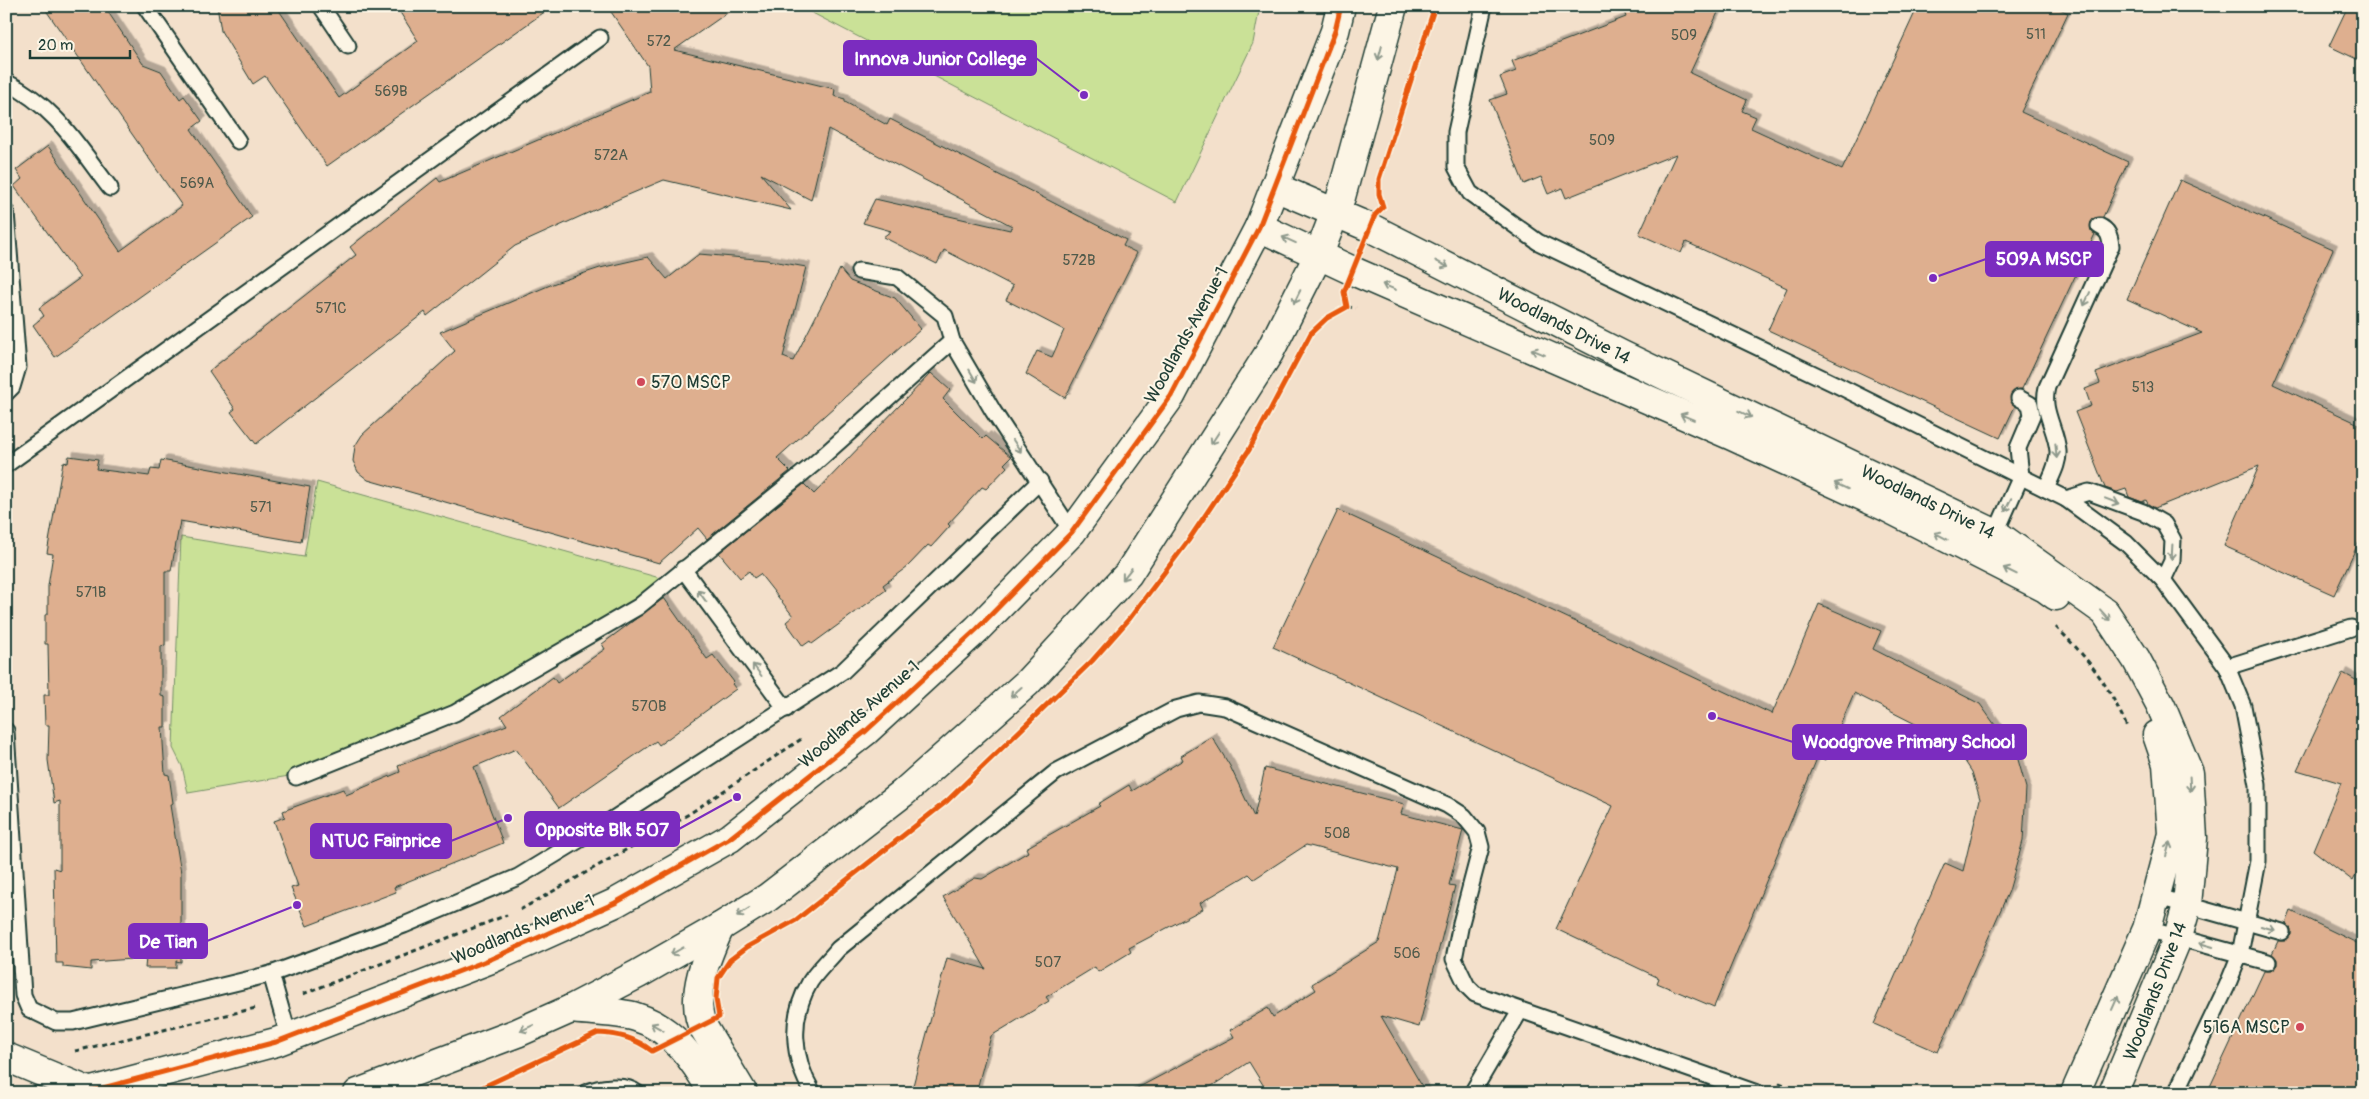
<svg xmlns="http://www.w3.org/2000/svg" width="2369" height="1099" viewBox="0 0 2369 1099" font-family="Pangolin,sans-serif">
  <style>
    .green { fill: #cae197; stroke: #748f66 }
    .building { fill: #deaf8f; stroke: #1f3d34; filter: url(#shadow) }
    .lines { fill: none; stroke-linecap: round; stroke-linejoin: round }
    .lane-casing { stroke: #1f3d34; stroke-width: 19 }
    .street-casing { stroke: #1f3d34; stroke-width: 31 }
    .secondary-casing { stroke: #1f3d34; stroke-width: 31 }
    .path { stroke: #1f3d34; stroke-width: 3; stroke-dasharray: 5 4; stroke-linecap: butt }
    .lane { stroke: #fcf5e5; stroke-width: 15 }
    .street { stroke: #fcf5e5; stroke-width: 28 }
    .secondary { stroke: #fcf5e5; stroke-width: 28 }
    .cycleway-casing { stroke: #fcf5e5; stroke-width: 8 }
    .cycleway { stroke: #e8590c; stroke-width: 5 }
    .oneway { stroke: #8e998c }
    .poi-dot { fill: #d1495b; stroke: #fcf5e5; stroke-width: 2 }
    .labels { text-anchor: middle; stroke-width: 4; stroke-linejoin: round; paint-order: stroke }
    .number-label { font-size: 15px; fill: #4f5a4b }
    .street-label { font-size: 18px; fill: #1f3d34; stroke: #fcf5e5 }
    .poi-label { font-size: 18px; fill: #1f3d34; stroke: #fcf5e5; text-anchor: start }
    .leader { fill: none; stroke: #7b2cbf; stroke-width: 2 }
    .callout-dot { fill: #7b2cbf; stroke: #fcf5e5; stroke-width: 2 }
    .callout { fill: #7b2cbf; stroke: #7b2cbf; stroke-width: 2 }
    .callout-label { font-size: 19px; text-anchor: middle; font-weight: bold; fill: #fff }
  </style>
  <defs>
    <filter id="shadow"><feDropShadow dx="4.5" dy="-4.5" stdDeviation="0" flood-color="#0004"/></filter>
  </defs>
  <rect width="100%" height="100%" fill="#f3e0cb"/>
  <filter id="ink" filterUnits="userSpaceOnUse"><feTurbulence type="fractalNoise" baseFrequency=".02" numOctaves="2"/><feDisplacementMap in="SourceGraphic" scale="10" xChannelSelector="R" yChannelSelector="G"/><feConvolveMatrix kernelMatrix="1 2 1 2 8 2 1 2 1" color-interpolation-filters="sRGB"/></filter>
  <g filter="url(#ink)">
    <!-- green -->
    <g class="green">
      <polygon points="799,6 1260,6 1253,43 1177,202"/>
      <polygon points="317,482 667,580 636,605 453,710 295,775 188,793 182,766 173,748 181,537 304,557"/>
    </g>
    <!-- building -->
    <g class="building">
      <polygon points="43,6 104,6 143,64 161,71 180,99 184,96 202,121 191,129 252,217 55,357 33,325 44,316 39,308 80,278 14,186 22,179 16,170 48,146 120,251 182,206"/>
      <polygon points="217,6 276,6 339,98 418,41 396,6 553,6 327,166 265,76 253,84 221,31"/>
      <polygon points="607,6 737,6 674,50 835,89 834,96 845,99 845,102 887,125 890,119 1126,240 1123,246 1137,253 1065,398 1026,374 1037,351 1052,357 1064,330 1006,300 1013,286 944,250 937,264 883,237 891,231 863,223 875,199 1010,230 1012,226 828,129 811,200 761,174 791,210 664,180 621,198 515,246 427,316 425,312 256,444 231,412 235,409 209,371 356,255 350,247 437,178 440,182 650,92 648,66"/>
      <polygon points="1622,6 1721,6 1690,73 1747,100 1742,111 1756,117 1751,128 1842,170 1918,6 2054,6 2068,13 2021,112 2128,162 2103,217 2094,218 2091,222 2091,231 2095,234 2022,389 2015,390 2011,394 2011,402 2015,406 2000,438 1768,330 1787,288 1686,242 1681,253 1639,234 1676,154 1566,198 1562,188 1548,194 1541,177 1524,184 1490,100 1507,94 1500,77 1516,71 1512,61 1626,17"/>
      <polygon points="2348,6 2363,6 2363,62 2329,46"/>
      <polygon points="2180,180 2333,249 2273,384 2363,426 2363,533 2334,595 2224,546 2259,466 2155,508 2148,504 2146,500 2142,502 2129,497 2126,489 2117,492 2105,488 2075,412 2091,406 2085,389 2100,383 2096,373 2202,333 2127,299"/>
      <polygon points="699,254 767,260 806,267 783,357 793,361 840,269 850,281 895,298 921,329 777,458 790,471 707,539 698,528 659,563 368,480 358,472 353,461 355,446 362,435 455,351 440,332 555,283 600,268 648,257 667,279"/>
      <polygon points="931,373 950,390 943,399 983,439 986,436 1011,457 1004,464 1007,467 986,489 982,487 948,524 950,526 931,547 928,545 908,566 883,585 886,590 812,644 810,641 803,646 786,622 793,616 760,574 754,578 749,571 740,578 719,553 804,484 814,494"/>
      <polygon points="69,456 98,460 96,469 149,476 151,469 159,470 161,460 310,487 301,542 180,521 171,571 165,571 165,645 161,646 161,696 165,697 165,727 162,727 165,774 169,775 173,803 170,805 181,873 181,962 176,961 176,968 145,968 146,958 91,962 91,970 63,967 63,963 56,963 54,868 60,870 60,801 54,803 48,760 49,725 45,725 44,695 49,695 48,644 45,644 45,615 48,614 48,586 53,554 47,553 63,462 68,463"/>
      <polygon points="1338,510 1772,714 1819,604 1881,631 1873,649 1980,704 2017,756 2026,788 2023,841 2009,891 1938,1052 1874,1024 1945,863 1963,871 1980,799 1972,772 1953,743 1854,693 1825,760 1818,756 1714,1007 1657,983 1659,978 1556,929 1613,806 1273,647"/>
      <polygon points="664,598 707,659 713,655 734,682 732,684 736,689 659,745 656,741 559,808 516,749 474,767 503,843 394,887 396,892 307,926 291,888 298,886 274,821 285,817 283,811 343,789 346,795 400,772 398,766 507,725 501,716 553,677 557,683 605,649 602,644"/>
      <polygon points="2343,673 2363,684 2363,861 2353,881 2313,850 2341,783 2297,770"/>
      <polygon points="1212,737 1230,766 1254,817 1265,768 1404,804 1401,814 1463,830 1449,885 1455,886 1419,1027 1381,1016 1426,1093 1268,1093 1249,1062 1201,1093 1128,1093 1234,1037 1230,1030 1268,1008 1273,1017 1316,990 1312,984 1379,942 1398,869 1306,845 1254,879 1249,874 1200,903 1203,909 1129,948 1131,952 1098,972 1095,967 1046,997 1049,1001 991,1036 976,1093 911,1093 947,958 986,969 943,897 975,878 982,879 1028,852 1026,848 1100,806 1098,804 1129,785 1132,791 1183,760 1181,756"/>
      <polygon points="2291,911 2363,946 2363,1093 2207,1093 2264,971 2271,971 2277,965 2277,959 2272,954 2278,941 2285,941 2291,935 2291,929 2286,924"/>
    </g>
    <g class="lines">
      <defs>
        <g id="lane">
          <polyline points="145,6 238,141"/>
          <polyline points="321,6 348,46"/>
          <polyline points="1484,6 1456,132 1456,167 1470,193 1538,242 1837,385 2066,499 2126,543 2163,580 2227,667 2243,706 2258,785 2258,861 2240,954 2227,986 2176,1093"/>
          <path d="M6 82C56 107 77 145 110 188"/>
          <polyline points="6,212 18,367 12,387 6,393"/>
          <polyline points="859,271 897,277 945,316 952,341 993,411 1072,532"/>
          <polyline points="6,465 600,38"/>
          <path d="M2046 489C2050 478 2059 464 2058 451 2056 428 2041 411 2047 387L2111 246C2110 236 2108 230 2099 226"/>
          <polyline points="2066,499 2089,492 2143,512 2164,524 2173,540 2172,561 2163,580"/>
          <polyline points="1993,539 2021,476 2018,448 2032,415 2030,404 2019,398"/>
          <polyline points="683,569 786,709"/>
          <polyline points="2227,667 2351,628"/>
          <polyline points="6,731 23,995 29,1009 56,1022 73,1022 271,974 404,925 518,877 607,823 843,671 1040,481"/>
          <polyline points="296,777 455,713 638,607 814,464 952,341"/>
          <polyline points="2155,896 2282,932"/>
          <polyline points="2147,929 2268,962"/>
          <polyline points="271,974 289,1037"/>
          <path d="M585 1093C599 1087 625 1083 637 1093"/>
          <path d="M813 1093C792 1058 789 1018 810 982 817 971 829 960 838 949L1056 772 1176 709 1199 703 1225 707 1447 805 1464 816 1477 832 1481 847 1461 923 1454 959 1467 986 1475 994 1757 1093"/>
          <polyline points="1472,1093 1520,1011"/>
        </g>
        <g id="street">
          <polyline points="1275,187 1371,228 1622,355 1996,534 2105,612 2136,659 2161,706 2189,773 2193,838 2187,905 2178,937 2113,1093"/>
          <polyline points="1259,227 1353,271 1732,436 1886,507 2045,588 2056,596"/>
          <path d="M720 927C707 956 690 993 702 1025L743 1093"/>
          <path d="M571 1009C589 1011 620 1012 636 1017 673 1028 695 1061 713 1093"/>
          <polyline points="2075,1093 2147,929 2172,834 2167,764 2157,735"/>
        </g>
        <g id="secondary">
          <polyline points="6,1057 90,1092"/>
          <polyline points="84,1093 276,1042 491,959 615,903 730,838 866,731 977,629 1072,532 1171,396 1259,227 1335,31 1341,6"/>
          <polyline points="358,1093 517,1033 571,1009 638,974 720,927 767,898 903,793 1027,683 1128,574 1269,353 1319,254 1341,197 1393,6"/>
        </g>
      </defs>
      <!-- lane casing -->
      <use href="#lane" class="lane-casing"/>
      <!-- street casing -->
      <use href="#street" class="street-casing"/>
      <!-- secondary casing -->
      <use href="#secondary" class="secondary-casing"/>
      <!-- path -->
      <g class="path">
        <polyline points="1347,307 1356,308"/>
        <path d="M2056 627C2088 658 2109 685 2127 727"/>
        <polyline points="520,910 689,814 803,738"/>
        <polyline points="303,994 507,915"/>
        <polyline points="75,1051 256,1008"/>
        <polyline points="1779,1083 1806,1093"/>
      </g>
      <!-- lane -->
      <use href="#lane" class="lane"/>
      <!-- street -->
      <use href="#street" class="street"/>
      <!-- secondary -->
      <use href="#secondary" class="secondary"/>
      <defs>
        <g id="cycleway">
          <polyline points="84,1093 276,1042 491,959 615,903 730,838 866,731 977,629 1072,532 1171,396 1259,227 1335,31 1341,6"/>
          <path d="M470 1093 598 1033C619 1034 635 1038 652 1051L719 1017 716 999 718 978 730 960 747 947 796 920 947 801 1092 661 1130 618 1188 541 1249 450 1311 333 1327 318 1347 307 1344 292 1375 215 1383 207 1379 194V179L1435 6"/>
        </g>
      </defs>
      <!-- cycleway casing -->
      <use href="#cycleway" class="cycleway-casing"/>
      <!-- cycleway -->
      <use href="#cycleway" class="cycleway"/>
    </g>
    <!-- one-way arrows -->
    <defs><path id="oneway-shaft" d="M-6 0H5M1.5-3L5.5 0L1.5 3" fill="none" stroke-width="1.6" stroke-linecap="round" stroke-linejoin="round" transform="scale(1.25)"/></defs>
    <g class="oneway">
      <use href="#oneway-shaft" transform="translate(1380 53) rotate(105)"/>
      <use href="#oneway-shaft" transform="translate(1289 240) rotate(-156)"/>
      <use href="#oneway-shaft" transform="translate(1442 264) rotate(27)"/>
      <use href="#oneway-shaft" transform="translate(1389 287) rotate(-157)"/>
      <use href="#oneway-shaft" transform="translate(1297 297) rotate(116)"/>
      <use href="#oneway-shaft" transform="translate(2087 299) rotate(114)"/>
      <use href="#oneway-shaft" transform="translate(1538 352) rotate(-157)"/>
      <use href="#oneway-shaft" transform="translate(973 376) rotate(60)"/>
      <use href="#oneway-shaft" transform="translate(1745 414) rotate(25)"/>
      <use href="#oneway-shaft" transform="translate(1687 417) rotate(-157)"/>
      <use href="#oneway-shaft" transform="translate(1215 438) rotate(123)"/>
      <use href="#oneway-shaft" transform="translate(1017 446) rotate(57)"/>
      <use href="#oneway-shaft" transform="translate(2056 451) rotate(85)"/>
      <use href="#oneway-shaft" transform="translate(1841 486) rotate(-155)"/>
      <use href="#oneway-shaft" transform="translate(2112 501) rotate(21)"/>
      <use href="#oneway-shaft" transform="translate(2008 505) rotate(115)"/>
      <use href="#oneway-shaft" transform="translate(1941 536) rotate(-152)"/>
      <use href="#oneway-shaft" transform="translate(2172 552) rotate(93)"/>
      <use href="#oneway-shaft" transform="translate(2010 571) rotate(-154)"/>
      <use href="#oneway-shaft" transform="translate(1127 574) rotate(128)"/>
      <use href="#oneway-shaft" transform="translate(702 596) rotate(-126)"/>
      <use href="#oneway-shaft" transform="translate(2105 615) rotate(48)"/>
      <use href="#oneway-shaft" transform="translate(757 670) rotate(-127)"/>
      <use href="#oneway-shaft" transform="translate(1016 692) rotate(138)"/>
      <use href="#oneway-shaft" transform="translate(2190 784) rotate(87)"/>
      <use href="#oneway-shaft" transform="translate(2168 849) rotate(-75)"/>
      <use href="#oneway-shaft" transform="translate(743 912) rotate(148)"/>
      <use href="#oneway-shaft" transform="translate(2268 928) rotate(16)"/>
      <use href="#oneway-shaft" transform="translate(2206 945) rotate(-164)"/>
      <use href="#oneway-shaft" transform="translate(677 951) rotate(150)"/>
      <use href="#oneway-shaft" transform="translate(2115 1003) rotate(-66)"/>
      <use href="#oneway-shaft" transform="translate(657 1027) rotate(-151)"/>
      <use href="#oneway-shaft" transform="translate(527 1028) rotate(156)"/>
    </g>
  </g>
  <!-- markers -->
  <g class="poi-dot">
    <circle cx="641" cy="382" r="5"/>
    <circle cx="2300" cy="1027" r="5"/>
  </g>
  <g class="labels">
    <!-- number labels -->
    <g class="number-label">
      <text x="2036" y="39">511</text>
      <text x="1684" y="40">509</text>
      <text x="659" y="46">572</text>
      <text x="391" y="96">569B</text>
      <text x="1602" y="145">509</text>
      <text x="611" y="160">572A</text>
      <text x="197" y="188">569A</text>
      <text x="1079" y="265">572B</text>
      <text x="331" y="313">571C</text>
      <text x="2143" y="392">513</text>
      <text x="261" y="512">571</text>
      <text x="91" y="597">571B</text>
      <text x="649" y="711">570B</text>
      <text x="1337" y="838">508</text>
      <text x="1407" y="958">506</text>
      <text x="1048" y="967">507</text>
    </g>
    <!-- street labels -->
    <g class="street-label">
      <text transform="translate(1564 326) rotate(27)" y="6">Woodlands Drive 14</text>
      <text transform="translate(1186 335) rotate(-61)" y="6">Woodlands Avenue 1</text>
      <text transform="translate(1928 502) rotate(26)" y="6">Woodlands Drive 14</text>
      <text transform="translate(859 714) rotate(-41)" y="6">Woodlands Avenue 1</text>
      <text transform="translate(523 929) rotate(-23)" y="6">Woodlands Avenue 1</text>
      <text transform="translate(2155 991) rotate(-69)" y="6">Woodlands Drive 14</text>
    </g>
    <!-- poi labels -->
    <g class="poi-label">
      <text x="651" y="388">570 MSCP</text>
      <text x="2290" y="1033" text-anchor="end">516A MSCP</text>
    </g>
  </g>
  <!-- callouts -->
  <path class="leader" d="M1084 95L1036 58M1933 278L1986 259M1712 716L1793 742M737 797L679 829M508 818L451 841M297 905L207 941"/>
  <g class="callout-dot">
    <circle cx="1084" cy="95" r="5"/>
    <circle cx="1933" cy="278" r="5"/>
    <circle cx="1712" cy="716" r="5"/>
    <circle cx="737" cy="797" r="5"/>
    <circle cx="508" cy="818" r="5"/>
    <circle cx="297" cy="905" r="5"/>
  </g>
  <g class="callout">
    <rect x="844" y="41" width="192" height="34" rx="5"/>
    <rect x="1986" y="242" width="117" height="34" rx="5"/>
    <rect x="1793" y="725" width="233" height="34" rx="5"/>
    <rect x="525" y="812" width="154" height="34" rx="5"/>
    <rect x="311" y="824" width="140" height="34" rx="5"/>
    <rect x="129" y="924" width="78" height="34" rx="5"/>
  </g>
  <g class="callout-label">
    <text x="940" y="65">Innova Junior College</text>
    <text x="2044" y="265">509A MSCP</text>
    <text x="1909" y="748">Woodgrove Primary School</text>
    <text x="602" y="836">Opposite Blk 507</text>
    <text x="381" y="847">NTUC Fairprice</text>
    <text x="168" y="948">De Tian</text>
  </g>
  <!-- margin -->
  <rect width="2369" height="1099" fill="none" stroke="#fcf5e5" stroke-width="25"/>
  <rect x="12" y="12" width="2344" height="1074" fill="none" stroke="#1f3d34" stroke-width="2" filter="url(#ink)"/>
  <!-- scale -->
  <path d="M30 50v8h100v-8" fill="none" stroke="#1f3d34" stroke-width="2.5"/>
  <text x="38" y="50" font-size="15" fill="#1f3d34" stroke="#fcf5e5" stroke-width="4" paint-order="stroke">20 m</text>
</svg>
